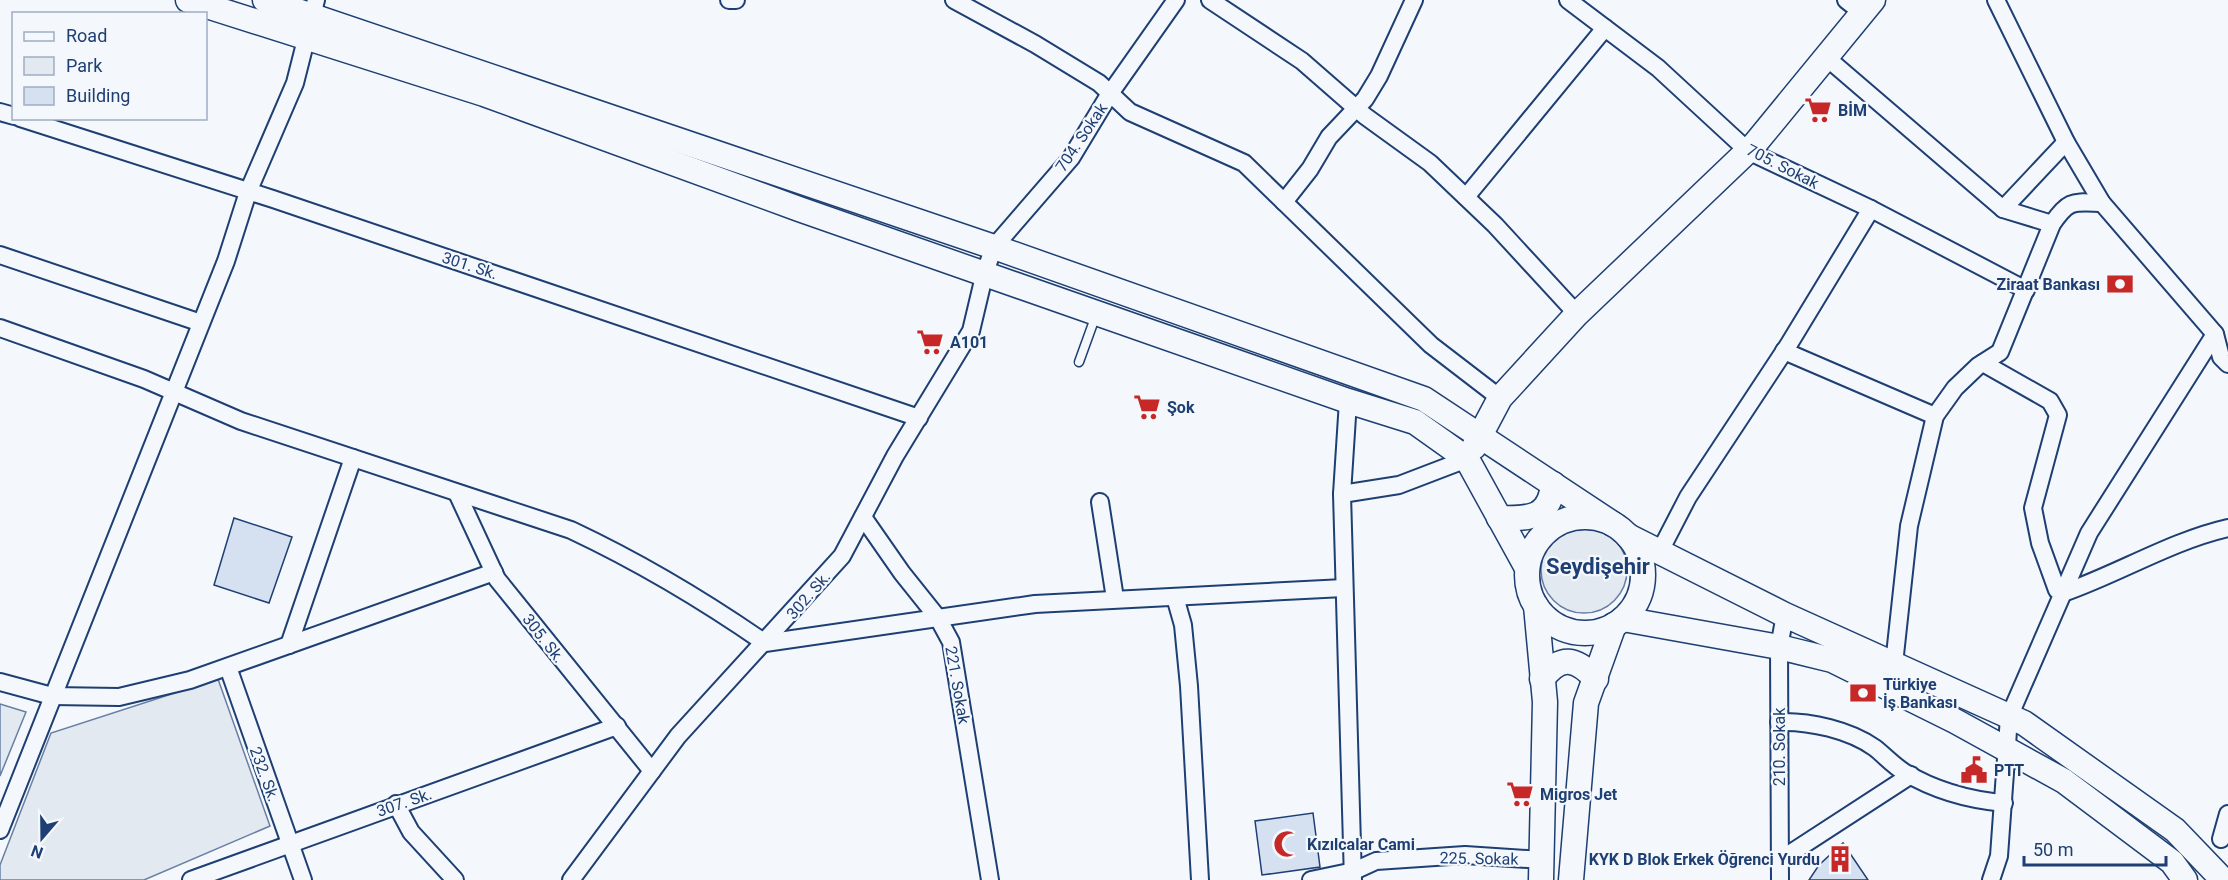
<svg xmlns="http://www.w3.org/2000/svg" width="2228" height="880" viewBox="0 0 2228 880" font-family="Roboto,sans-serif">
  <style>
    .green { fill: #e3e9f0; stroke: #687fa3; stroke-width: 1.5 }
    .building { fill: #d5e0f0; stroke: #1d3f73; stroke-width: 1.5 }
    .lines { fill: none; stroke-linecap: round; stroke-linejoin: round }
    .lane-casing { stroke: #1d3f73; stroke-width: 11 }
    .street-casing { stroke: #1d3f73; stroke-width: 20 }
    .secondary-casing { stroke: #1d3f73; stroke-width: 27 }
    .lane { stroke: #f4f7fb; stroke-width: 8 }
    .street { stroke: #f4f7fb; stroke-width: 16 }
    .secondary { stroke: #f4f7fb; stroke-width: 24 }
    .labels { text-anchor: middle; stroke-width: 4.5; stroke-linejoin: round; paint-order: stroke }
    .poi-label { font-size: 16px; font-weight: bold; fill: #1d3f73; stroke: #f4f7fb; text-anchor: start }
    .street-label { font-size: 16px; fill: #1d3f73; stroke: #f4f7fb }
    .district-label { font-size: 22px; font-weight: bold; fill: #1d3f73; stroke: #f4f7fb }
  </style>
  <rect width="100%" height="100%" fill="#f4f7fb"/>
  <!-- green -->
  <g class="green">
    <circle cx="1584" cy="570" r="43"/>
    <polygon points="218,679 270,826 144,880 0,880 0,865 51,733"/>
    <polygon points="0,704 26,712 0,776"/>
  </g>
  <!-- building -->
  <g class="building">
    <polygon points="234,518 292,537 269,603 214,585"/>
    <polygon points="1313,813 1320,867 1262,875 1255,821"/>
    <polygon points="1843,843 1868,880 1809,880 1819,865"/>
  </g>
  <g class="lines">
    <defs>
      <polyline id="lane" points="1079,362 1096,315"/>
      <g id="street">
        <polyline points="729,0 736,0"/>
        <polyline points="954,0 1035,44 1099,83 1130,112 1244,163 1431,345 1500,398"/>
        <polyline points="1210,0 1302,61 1365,116 1430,163 1495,225 1577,314"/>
        <polyline points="1568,0 1658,68 1748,151 1871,209 2026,290"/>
        <polyline points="1846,0 1864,14"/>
        <polyline points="1996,0 2066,142 2102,203 2215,334 2221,357 2228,364"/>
        <polyline points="1827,58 2003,209 2052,224"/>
        <polyline points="0,112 14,116"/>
        <polyline points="20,118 273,199 919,418"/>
        <polyline points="1466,197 1605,28"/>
        <polyline points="1284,202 1310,169 1329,137 1365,99 1379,76 1414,0"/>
        <polyline points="2003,209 2066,142"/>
        <polyline points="0,255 201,323"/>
        <path d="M0 328 144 379 241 421 571 530C639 562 703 600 765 643L1035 604 1344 588"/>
        <polyline points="1784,351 1935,416"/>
        <path d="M1983 363 2050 401 2058 415 2033 508 2040 543 2057 590 2063 593C2118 574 2171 541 2228 528"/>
        <polyline points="1348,401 1342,494 1353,880"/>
        <polyline points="457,493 497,579 652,771"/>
        <polyline points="1342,494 1399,485 1467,459"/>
        <polyline points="1100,502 1114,592"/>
        <polyline points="863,517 902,573 938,618 951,642 990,880"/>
        <polyline points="1659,553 1688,497 1789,344 1871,209"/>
        <polyline points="1175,597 1183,625 1189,686 1200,880"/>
        <polyline points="289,645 353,458"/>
        <path d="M1894 664 1909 526 1935 416 1955 388 1978 366 2000 352 2052 224C2069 199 2073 202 2102 203"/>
        <polyline points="228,667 303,880"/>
        <polyline points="0,682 52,696 119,697 190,680 494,572"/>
        <path d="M1779 722C1810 721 1850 730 1875 748 1885 756 1893 765 1904 772 1934 790 1969 800 2004 803"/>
        <polyline points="396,804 411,832 455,880"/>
        <polyline points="0,830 226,261 248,192 295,83 316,0"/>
        <polyline points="2221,839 2228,814"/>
        <polyline points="1780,860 1911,775"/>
        <polyline points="191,880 617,726"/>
        <polyline points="571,880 678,736 842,556 895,456 971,331 985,272 994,247 1071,158 1109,95 1176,0"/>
        <polyline points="1311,880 1354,871 1376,861 1465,855 1542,860"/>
        <polyline points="1780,880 1779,647 1785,615"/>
        <polyline points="1991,880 1999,856 2009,717 2089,533 2215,334"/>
      </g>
      <g id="secondary">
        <polyline points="188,0 484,94 799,209 1348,401 1415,422 1467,459 1527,568"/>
        <polyline points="265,0 994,247 1424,399 1613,524"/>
        <polyline points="1474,447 1500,398 1577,314 1754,145 1873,0"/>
        <circle cx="1585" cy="575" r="58"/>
        <path d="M1499 518C1530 519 1550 518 1553 484"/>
        <polyline points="1628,536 1785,615 2024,723 2175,830 2223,880"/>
        <polyline points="1536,606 1545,702 1541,880"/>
        <polyline points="1623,619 1779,647 1832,660 1955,721 2064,781 2172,862 2185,880"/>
        <path d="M1542 679C1561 654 1576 658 1596 679"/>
        <polyline points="1571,880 1586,703 1614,625"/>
      </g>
    </defs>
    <!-- lane casing -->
    <use href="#lane" class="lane-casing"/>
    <!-- street casing -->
    <use href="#street" class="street-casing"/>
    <!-- secondary casing -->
    <use href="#secondary" class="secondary-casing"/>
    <!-- lane -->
    <use href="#lane" class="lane"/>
    <!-- street -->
    <use href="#street" class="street"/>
    <!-- secondary -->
    <use href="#secondary" class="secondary"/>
  </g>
  <!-- icons -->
  <defs>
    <symbol id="supermarket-bare" viewBox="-9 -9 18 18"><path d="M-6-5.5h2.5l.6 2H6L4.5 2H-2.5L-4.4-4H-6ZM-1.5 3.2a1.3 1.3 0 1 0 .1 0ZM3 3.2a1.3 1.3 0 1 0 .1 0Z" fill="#c62828" stroke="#f4f7fb" stroke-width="2.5" paint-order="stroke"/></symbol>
    <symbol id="bank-bare" viewBox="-9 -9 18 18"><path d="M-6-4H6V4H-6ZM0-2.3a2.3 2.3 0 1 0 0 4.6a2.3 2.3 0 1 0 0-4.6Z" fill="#c62828" stroke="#f4f7fb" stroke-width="2.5" paint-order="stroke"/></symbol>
    <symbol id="civic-bare" viewBox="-9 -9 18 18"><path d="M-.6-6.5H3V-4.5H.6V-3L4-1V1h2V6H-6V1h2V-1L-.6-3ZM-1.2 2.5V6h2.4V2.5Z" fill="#c62828" stroke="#f4f7fb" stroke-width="2.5" paint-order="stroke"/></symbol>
    <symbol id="mosque-bare" viewBox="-9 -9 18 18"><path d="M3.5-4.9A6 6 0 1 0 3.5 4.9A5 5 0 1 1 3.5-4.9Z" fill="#c62828" stroke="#f4f7fb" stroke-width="2.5" paint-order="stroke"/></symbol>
    <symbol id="building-bare" viewBox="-9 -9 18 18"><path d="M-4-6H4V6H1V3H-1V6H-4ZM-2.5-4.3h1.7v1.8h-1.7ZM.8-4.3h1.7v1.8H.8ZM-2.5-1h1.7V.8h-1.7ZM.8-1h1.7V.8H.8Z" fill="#c62828" stroke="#f4f7fb" stroke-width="2.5" paint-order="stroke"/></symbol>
  </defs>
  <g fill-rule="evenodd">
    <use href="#supermarket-bare" x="1799" y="91" width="38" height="38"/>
    <use href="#bank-bare" x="2101" y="265" width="38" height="38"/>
    <use href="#supermarket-bare" x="911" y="323" width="38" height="38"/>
    <use href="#supermarket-bare" x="1128" y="388" width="38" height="38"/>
    <use href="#bank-bare" x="1844" y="674" width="38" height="38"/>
    <use href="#civic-bare" x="1955" y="751" width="38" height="38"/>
    <use href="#supermarket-bare" x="1501" y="775" width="38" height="38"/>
    <use href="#mosque-bare" x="1268" y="825" width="38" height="38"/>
    <use href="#building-bare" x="1821" y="840" width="38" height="38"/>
  </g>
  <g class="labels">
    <!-- poi labels -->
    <g class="poi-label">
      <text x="1838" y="116">BİM</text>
      <text x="2100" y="290" text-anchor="end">Ziraat Bankası</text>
      <text x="950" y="348">A101</text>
      <text x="1167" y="413">Şok</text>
      <text x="1883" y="690">Türkiye<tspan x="1883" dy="18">İş Bankası</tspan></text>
      <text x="1994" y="776">PTT</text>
      <text x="1540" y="800">Migros Jet</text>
      <text x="1307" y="850">Kızılcalar Cami</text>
      <text x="1820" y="865" text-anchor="end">KYK D Blok Erkek Öğrenci Yurdu</text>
    </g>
    <!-- street labels -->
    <g class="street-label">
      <text transform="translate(1081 137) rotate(-56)" y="6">704. Sokak</text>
      <text transform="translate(1783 166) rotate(27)" y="6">705. Sokak</text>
      <text transform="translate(470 265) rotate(18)" y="6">301. Sk.</text>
      <text transform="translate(808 595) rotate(-49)" y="6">302. Sk.</text>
      <text transform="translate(544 638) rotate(52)" y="6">305. Sk.</text>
      <text transform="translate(958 685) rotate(80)" y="6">221. Sokak</text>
      <text transform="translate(1779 747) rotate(-90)" y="6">210. Sokak</text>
      <text transform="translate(265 774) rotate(70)" y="6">232. Sk.</text>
      <text transform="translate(404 802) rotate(-19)" y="6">307. Sk.</text>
      <text transform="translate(1479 858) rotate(1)" y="6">225. Sokak</text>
    </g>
    <!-- district labels -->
    <g class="district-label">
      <text x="1598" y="574">Seydişehir</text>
    </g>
  </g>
  <!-- legend -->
  <rect x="12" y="12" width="195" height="108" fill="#f4f7fb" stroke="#9eadc5" stroke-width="1.5"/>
  <rect x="24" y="32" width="30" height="9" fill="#f4f7fb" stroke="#9eadc5" stroke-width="1.5"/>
  <text x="66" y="42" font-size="18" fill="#1d3f73">Road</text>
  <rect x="24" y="57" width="30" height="18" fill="#e3e9f0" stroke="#9eadc5" stroke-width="1.5"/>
  <text x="66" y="72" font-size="18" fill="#1d3f73">Park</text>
  <rect x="24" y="87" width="30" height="18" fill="#d5e0f0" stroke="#9eadc5" stroke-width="1.5"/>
  <text x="66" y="102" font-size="18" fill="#1d3f73">Building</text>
  <!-- north arrow -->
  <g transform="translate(42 838) rotate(200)" stroke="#f4f7fb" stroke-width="4.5" paint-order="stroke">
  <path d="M0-4.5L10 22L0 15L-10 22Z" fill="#1d3f73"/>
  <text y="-9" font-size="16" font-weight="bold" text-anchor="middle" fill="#1d3f73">N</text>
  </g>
  <!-- scale -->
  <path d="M2024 856v9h142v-9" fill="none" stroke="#1d3f73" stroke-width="3"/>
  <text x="2033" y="856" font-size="18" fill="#1d3f73" stroke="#f4f7fb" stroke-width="4.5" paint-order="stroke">50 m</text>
</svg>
